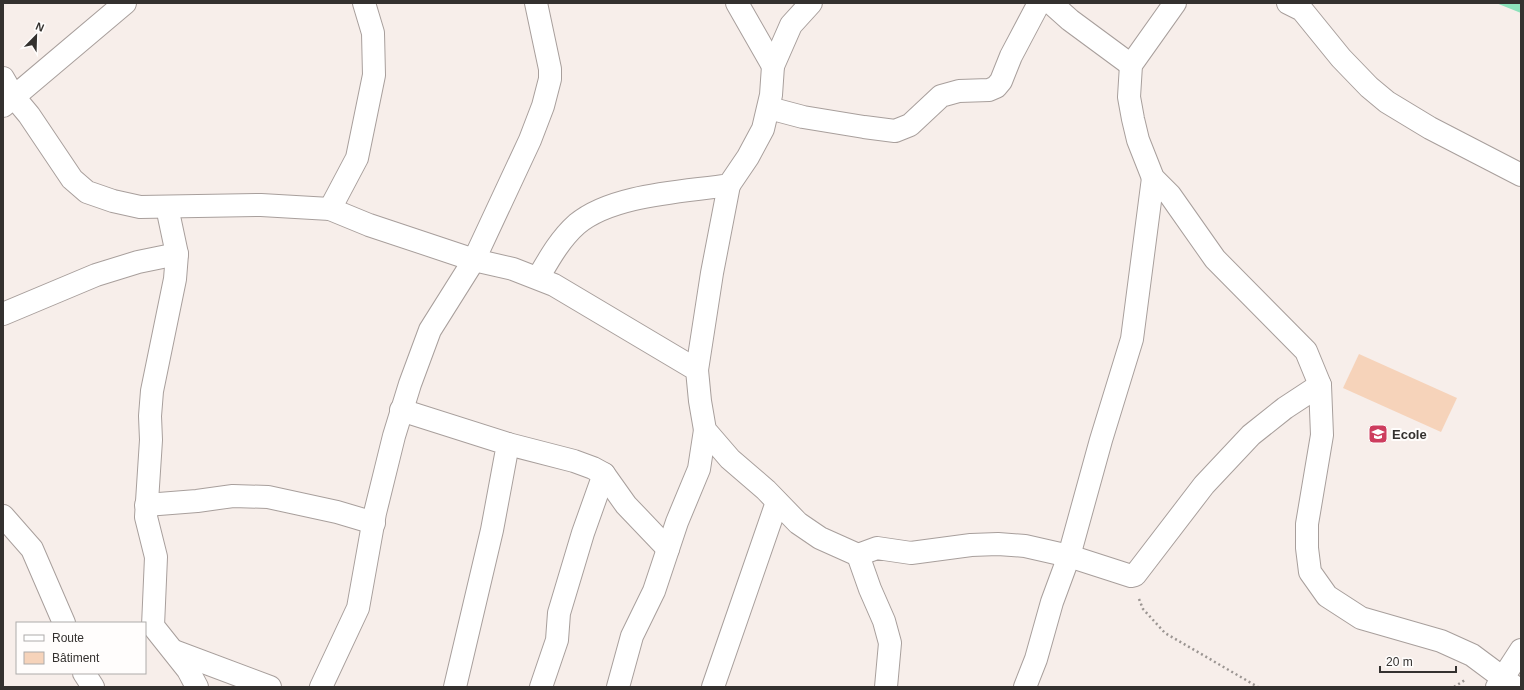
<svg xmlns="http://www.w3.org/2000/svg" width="1524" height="690" viewBox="0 0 1524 690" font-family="Arial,sans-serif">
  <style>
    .green { fill: #8de2bb }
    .building { fill: #f6d3ba }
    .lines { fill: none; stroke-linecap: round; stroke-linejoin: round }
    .minor-casing { stroke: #a89f9c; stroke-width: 24 }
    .path { stroke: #9b9592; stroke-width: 2.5; stroke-dasharray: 2 3; stroke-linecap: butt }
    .minor { stroke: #fff; stroke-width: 22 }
    .labels { text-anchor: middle; stroke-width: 4; stroke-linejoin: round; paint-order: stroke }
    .poi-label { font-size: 13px; font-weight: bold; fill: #34312f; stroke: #fffdfc; text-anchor: start }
  </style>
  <rect width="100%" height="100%" fill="#f7eeea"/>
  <!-- green -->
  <polygon class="green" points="1496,3 1521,3 1521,13"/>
  <!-- building -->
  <polygon class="building" points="1359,354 1457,398 1441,432 1343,388"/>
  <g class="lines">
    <defs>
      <g id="minor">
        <polyline points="737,3 773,66"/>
        <polyline points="1051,3 1070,20 1131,65"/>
        <polyline points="1175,3 1131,65 1129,97 1133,119 1138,140 1153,178 1170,195 1215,259 1306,351 1320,385 1322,435 1307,524 1307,548 1310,572 1327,596 1361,618 1441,641 1472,655 1515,687"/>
        <polyline points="1288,3 1302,10 1341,58 1369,87 1387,102 1430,128 1521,175"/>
        <polyline points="3,78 14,97 29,115 72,179 87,192 113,201 140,207 261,205 330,209 369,225 474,260 513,269 554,285 697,370 700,401 705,430 730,459 766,490 798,523 820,538 858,555 877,548 911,553 971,545 998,544 1025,546 1069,556 1131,576 1135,575 1204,485 1251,435 1285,408 1320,385"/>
        <polyline points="3,106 125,3"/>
        <polyline points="769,108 803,117 864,127 895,131 910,125 941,96 959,91 989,90 996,87 1001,81 1011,56 1039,3"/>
        <polyline points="167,207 177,254 175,279 152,391 150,416 151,440 146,517 156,557 153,626 188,670 197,687"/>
        <polyline points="330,209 357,158 374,75 373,33 364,3"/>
        <path d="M538 278C549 259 560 239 577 224 613 194 684 192 729 185L748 157 763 129 771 95 773 66 791 25 811 3"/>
        <polyline points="3,314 96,275 138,262 177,254"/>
        <polyline points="697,370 712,273 729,185"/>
        <polyline points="401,410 508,444 492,530 455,687"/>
        <polyline points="508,444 574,461 593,468 604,474 626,505 668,549"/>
        <polyline points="146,505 197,501 233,496 268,497 337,512 374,523"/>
        <polyline points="3,516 32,549 64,623"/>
        <polyline points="858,555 870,589 884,621 890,643 886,687"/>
        <polyline points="174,651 270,687"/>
        <polyline points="84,673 93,687"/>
        <polyline points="321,687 358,608 375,513 394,436 410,384 430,330 474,260 530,140 543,106 550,79 550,69 536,3"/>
        <polyline points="541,687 557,640 559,613 583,533 604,474"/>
        <polyline points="618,687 632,636 654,591 677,522 699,469 705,430"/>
        <polyline points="713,687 777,502"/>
        <polyline points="1025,687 1036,659 1052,602 1069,556 1101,440 1132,339 1153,178"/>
        <polyline points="1497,687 1521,650"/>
      </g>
    </defs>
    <!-- minor casing -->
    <use href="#minor" class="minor-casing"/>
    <!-- path -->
    <g class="path">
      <polyline points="1139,599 1143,609 1165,633 1258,687"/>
      <polyline points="1454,687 1465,680"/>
    </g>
    <!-- minor -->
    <use href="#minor" class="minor"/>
  </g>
  <!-- icons -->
  <defs>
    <symbol id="school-square" viewBox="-11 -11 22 22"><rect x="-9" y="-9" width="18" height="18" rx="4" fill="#cd3d5e" stroke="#fffdfc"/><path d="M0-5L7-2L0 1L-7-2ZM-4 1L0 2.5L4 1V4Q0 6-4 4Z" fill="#fff"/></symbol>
  </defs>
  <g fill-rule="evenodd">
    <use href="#school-square" x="1367" y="423" width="22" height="22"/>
  </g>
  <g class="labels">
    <!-- poi labels -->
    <g class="poi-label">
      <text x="1392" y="439">Ecole</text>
    </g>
  </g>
  <!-- border -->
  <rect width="1524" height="690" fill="none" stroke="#34312f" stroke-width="8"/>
  <!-- legend -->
  <rect x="16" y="622" width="130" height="52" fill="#fffdfc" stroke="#aeabaa"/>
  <rect x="24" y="635" width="20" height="6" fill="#ffffff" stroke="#aeabaa"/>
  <text x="52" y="642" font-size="12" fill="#34312f">Route</text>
  <rect x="24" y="652" width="20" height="12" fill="#f6d3ba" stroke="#aeabaa"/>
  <text x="52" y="662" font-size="12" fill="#34312f">Bâtiment</text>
  <!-- north arrow -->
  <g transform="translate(36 36) rotate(23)" stroke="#fffdfc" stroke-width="3" paint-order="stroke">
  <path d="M0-3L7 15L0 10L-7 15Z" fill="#34312f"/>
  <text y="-6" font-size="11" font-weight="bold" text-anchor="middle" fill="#34312f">N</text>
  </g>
  <!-- scale -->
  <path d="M1380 666v6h76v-6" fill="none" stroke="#34312f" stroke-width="2"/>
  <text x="1386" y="666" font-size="12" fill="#34312f" stroke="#fffdfc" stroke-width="3" paint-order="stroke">20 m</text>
</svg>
